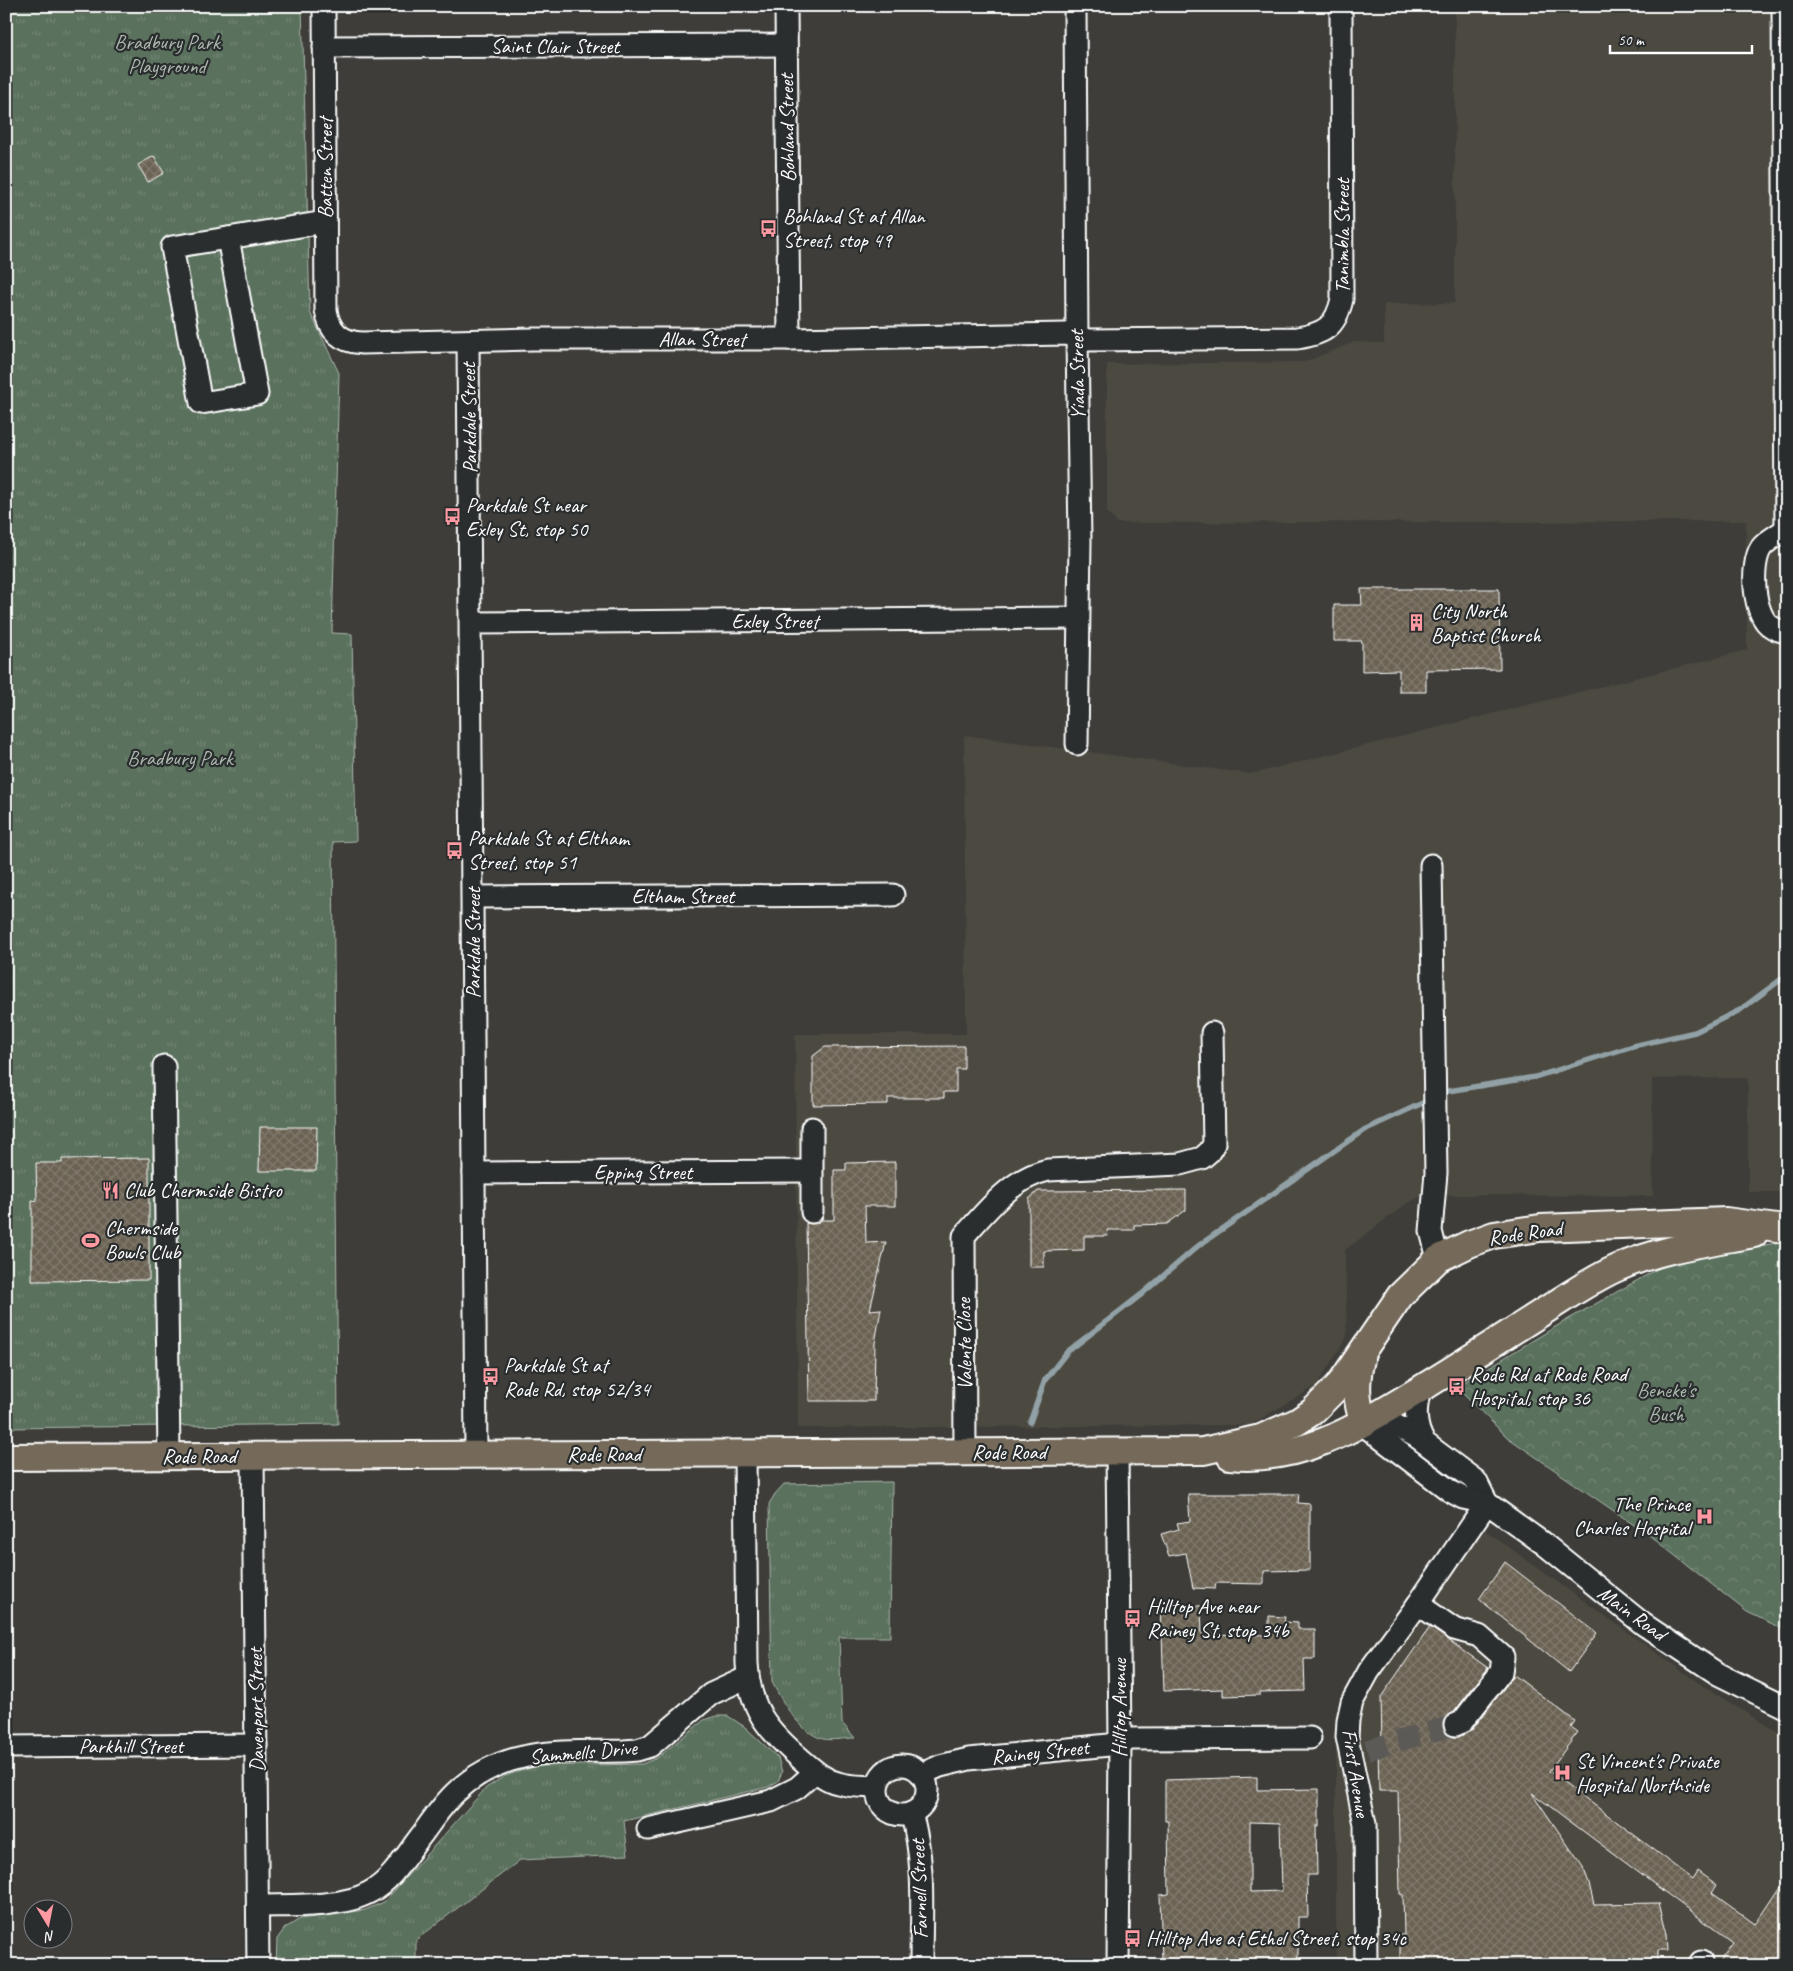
<svg xmlns="http://www.w3.org/2000/svg" width="1793" height="1971" viewBox="0 0 1793 1971" font-family="Caveat,sans-serif">
  <style>
    .built { fill: #4c4841 }
    .forest { fill: url(#forest-crowns); stroke: #acb8ae }
    .park { fill: url(#park-tufts); stroke: #acb8ae }
    .lines { fill: none; stroke-linecap: round; stroke-linejoin: round }
    .stream { stroke: #91a1a6; stroke-width: 5.5 }
    .building { fill: url(#building-cross-hatch); stroke: #fff; fill-rule: evenodd }
    .minor-tunnel { stroke: #5b5a57; stroke-width: 21; stroke-dasharray: 21 11; stroke-linecap: butt }
    .minor-casing { stroke: #fff; stroke-width: 25 }
    .major-casing { stroke: #fff; stroke-width: 30 }
    .minor { stroke: #2a2d2e; stroke-width: 21 }
    .major { stroke: #746a5a; stroke-width: 26 }
    .labels { text-anchor: middle; stroke-width: 4.5; stroke-linejoin: round; paint-order: stroke }
    .park-label { font-size: 21px; fill: #acb8ae; stroke: #2a2d2e }
    .street-label { font-size: 21px; fill: #fff; stroke: #2a2d2e }
    .poi-label { font-size: 21px; fill: #fff; stroke: #2a2d2e; text-anchor: start }
  </style>
  <defs>
    <pattern id="forest-crowns" width="20" height="18" patternUnits="userSpaceOnUse" patternTransform="scale(1.25)"><rect width="20" height="18" fill="#5a715d"/><path d="M2 6a3 3 0 1 1 6 0M12 15a3 3 0 1 1 6 0" fill="none" stroke="#738675"/></pattern>
    <pattern id="park-tufts" width="24" height="20" patternUnits="userSpaceOnUse" patternTransform="scale(1.25)"><rect width="24" height="20" fill="#5a715d"/><path d="M3 7l-1-3M5 7V3M7 7l1-3M15 17l-1-3M17 17v-4M19 17l1-3" fill="none" stroke="#738675"/></pattern>
    <pattern id="building-cross-hatch" width="8" height="8" patternUnits="userSpaceOnUse" patternTransform="scale(1.25)"><rect width="8" height="8" fill="#6b6253"/><path d="M0 0l8 8M0 8l8-8" fill="none" stroke="#817a6d"/></pattern>
  </defs>
  <rect width="100%" height="100%" fill="#3e3d39"/>
  <filter id="ink" filterUnits="userSpaceOnUse"><feTurbulence type="fractalNoise" baseFrequency=".02" numOctaves="2"/><feDisplacementMap in="SourceGraphic" scale="10" xChannelSelector="R" yChannelSelector="G"/><feConvolveMatrix kernelMatrix="1 2 1 2 8 2 1 2 1" color-interpolation-filters="sRGB"/></filter>
  <g filter="url(#ink)">
    <!-- built -->
    <g class="built">
      <polygon points="1455,6 1787,6 1787,1192 1748,1192 1748,1078 1652,1079 1653,1196 1424,1195 1406,1204 1345,1250 1347,1337 1316,1386 1250,1425 798,1428 795,1034 966,1034 964,735 1251,774 1747,650 1746,521 1117,523 1107,512 1107,364 1305,362 1354,342 1384,343 1384,304 1455,303"/>
      <polygon points="1468,1518 1703,1686 1787,1738 1787,1965 1336,1965 1336,1720"/>
    </g>
    <!-- forest -->
    <polygon class="forest" points="1787,1241 1787,1631 1747,1612 1650,1536 1507,1437 1456,1387 1565,1321 1670,1262"/>
    <!-- park -->
    <g class="park">
      <polygon points="6,6 302,6 310,312 339,373 332,633 352,634 356,841 333,842 338,1424 6,1428"/>
      <path d="M892 1482 890 1637H839L842 1723 855 1738C846 1738 832 1741 823 1739 800 1733 782 1702 772 1682L769 1504 775 1494 784 1484Z"/>
      <polygon points="716,1716 728,1716 745,1727 778,1758 782,1772 778,1781 768,1787 624,1821 628,1855 520,1860 416,1940 416,1965 276,1965 277,1939 285,1928 300,1919 365,1910 384,1902 486,1788 505,1776 536,1766 642,1764 657,1758 704,1720"/>
    </g>
    <g class="lines">
      <!-- stream -->
      <g class="stream">
        <polyline points="1440,1095 1448,1091 1535,1077 1633,1046 1695,1032 1740,1010 1787,975"/>
        <polyline points="1030,1422 1045,1380 1067,1352 1142,1294 1198,1246 1364,1130 1429,1100"/>
      </g>
    </g>
    <!-- building -->
    <g class="building">
      <polygon points="154,156 164,173 148,182 138,165"/>
      <polygon points="1361,589 1499,589 1500,669 1426,670 1426,692 1399,692 1399,670 1362,671 1362,641 1334,641 1334,605 1362,605"/>
      <polygon points="964,1046 964,1069 956,1069 956,1092 944,1092 944,1098 888,1098 888,1104 813,1105 813,1056 825,1047"/>
      <polygon points="260,1127 317,1127 316,1171 259,1171"/>
      <polygon points="149,1158 149,1280 32,1281 32,1200 37,1201 36,1163 62,1163 62,1159"/>
      <polygon points="895,1162 895,1206 865,1206 866,1243 886,1242 870,1310 881,1309 875,1343 874,1401 809,1401 806,1223 812,1224 821,1220 834,1220 834,1170 846,1170 846,1163"/>
      <polygon points="1186,1190 1186,1210 1167,1224 1134,1225 1134,1230 1107,1230 1108,1236 1084,1236 1084,1250 1044,1251 1044,1267 1029,1267 1029,1199 1038,1191"/>
      <polygon points="1188,1494 1299,1494 1298,1503 1310,1504 1310,1570 1264,1571 1264,1584 1216,1583 1215,1589 1193,1588 1186,1553 1169,1556 1161,1534 1179,1529 1177,1523 1190,1521"/>
      <polygon points="1505,1562 1597,1633 1569,1672 1479,1599"/>
      <polygon points="1161,1605 1201,1606 1202,1634 1269,1635 1269,1616 1285,1617 1284,1622 1298,1623 1298,1629 1315,1629 1315,1659 1304,1659 1305,1691 1260,1692 1260,1695 1223,1696 1223,1689 1164,1691"/>
      <polygon points="1430,1627 1488,1668 1454,1712 1445,1718 1443,1723 1443,1729 1447,1735 1453,1737 1459,1737 1472,1730 1514,1675 1575,1721 1571,1727 1578,1732 1549,1771 1693,1879 1698,1871 1717,1885 1712,1893 1755,1924 1787,1876 1787,1965 1717,1965 1733,1943 1532,1793 1583,1867 1588,1880 1594,1904 1659,1903 1667,1934 1668,1951 1657,1951 1657,1965 1400,1965 1400,1935 1404,1935 1403,1895 1400,1894 1398,1791 1379,1791 1378,1746 1382,1745 1381,1697"/>
      <path d="M1257 1777V1790L1319 1789V1826H1316L1317 1875H1307L1308 1917H1298V1960L1162 1961 1160 1895 1169 1894 1168 1821H1165V1780ZM1250 1822 1280 1823 1282 1891 1250 1892Z"/>
    </g>
    <g class="lines">
      <!-- minor-tunnel -->
      <polyline class="minor-tunnel" points="1367,1750 1455,1725"/>
      <defs>
        <g id="minor">
          <path d="M324 6 326 310C329 331 341 342 362 343L533 339H789L1066 334 1088 340 1297 338C1324 334 1336 327 1342 299L1341 6"/>
          <polyline points="786,6 789,339"/>
          <polyline points="1075,6 1077,338 1080,541 1077,744"/>
          <polyline points="1783,6 1786,529"/>
          <polyline points="324,47 786,45"/>
          <polygon points="228,238 257,394 201,403 172,247"/>
          <polyline points="228,238 325,222"/>
          <polyline points="468,341 476,1455"/>
          <path d="M1786 529C1778 535 1766 541 1761 548 1750 565 1753 617 1772 627 1776 630 1782 631 1787 632"/>
          <polyline points="471,623 1078,618"/>
          <polyline points="1431,865 1436,1173 1431,1231 1438,1259"/>
          <polyline points="473,897 893,895"/>
          <polyline points="164,1066 169,1456"/>
          <polyline points="812,1128 812,1212"/>
          <polyline points="474,1173 811,1171"/>
          <path d="M1420 1390C1415 1408 1414 1425 1424 1442"/>
          <polyline points="1377,1415 1417,1437 1476,1481 1487,1503"/>
          <polyline points="1364,1424 1370,1430 1450,1491 1463,1498 1487,1503 1544,1544 1643,1624 1718,1674 1787,1708"/>
          <polyline points="1117,1451 1120,1742 1118,1965"/>
          <path d="M965 1452 964 1236C987 1210 1012 1178 1048 1170L1180 1164 1202 1158 1209 1152 1214 1144 1212 1033"/>
          <path d="M745 1453 747 1663C749 1709 768 1731 802 1760 813 1769 824 1780 838 1783 850 1787 863 1786 876 1787"/>
          <polyline points="253,1456 258,1965"/>
          <polyline points="1418,1604 1454,1629 1479,1636 1503,1657 1501,1672 1462,1722 1455,1725"/>
          <polyline points="6,1747 256,1745"/>
          <circle cx="902" cy="1790" r="25"/>
          <polyline points="922,1774 940,1766 969,1759 1109,1745 1131,1739 1310,1738"/>
          <path d="M911 1813C926 1862 921 1915 921 1965"/>
          <polyline points="648,1829 771,1801 797,1788 815,1772"/>
          <path d="M258 1906C291 1905 342 1908 370 1892 393 1880 407 1853 423 1833 433 1819 443 1804 456 1792 504 1746 563 1752 624 1751L637 1750 650 1746 711 1694 748 1677"/>
          <polyline points="1366,1965 1365,1824 1347,1737 1348,1720 1352,1702 1369,1671 1418,1604 1487,1503"/>
          <polyline points="1699,1965 1701,1962"/>
        </g>
        <g id="major">
          <path d="M1361 1359C1355 1383 1356 1401 1364 1424"/>
          <path d="M1230 1456C1298 1463 1354 1429 1409 1396 1454 1369 1497 1341 1541 1313 1565 1298 1589 1281 1615 1269 1661 1248 1706 1243 1754 1234"/>
          <polyline points="6,1457 1203,1451 1261,1438 1297,1422 1312,1412 1340,1384 1400,1296 1438,1259 1469,1244 1494,1235 1540,1228 1726,1221 1784,1229"/>
        </g>
      </defs>
      <!-- minor casing -->
      <use href="#minor" class="minor-casing"/>
      <!-- major casing -->
      <use href="#major" class="major-casing"/>
      <!-- minor -->
      <use href="#minor" class="minor"/>
      <!-- major -->
      <use href="#major" class="major"/>
    </g>
  </g>
  <!-- icons -->
  <defs>
    <symbol id="bus-bare" viewBox="-9 -9 18 18"><path d="M-5-6H5V4H4V6H2V4H-2V6H-4V4H-5ZM-3.5-4V0h7V-4ZM-3.5 1.2v1.5H-2V1.2ZM2 1.2v1.5H3.5V1.2Z" fill="#ff9aa2" stroke="#2a2d2e" stroke-width="2.5" paint-order="stroke"/></symbol>
    <symbol id="building-bare" viewBox="-9 -9 18 18"><path d="M-4-6H4V6H1V3H-1V6H-4ZM-2.5-4.3h1.7v1.8h-1.7ZM.8-4.3h1.7v1.8H.8ZM-2.5-1h1.7V.8h-1.7ZM.8-1h1.7V.8H.8Z" fill="#ff9aa2" stroke="#2a2d2e" stroke-width="2.5" paint-order="stroke"/></symbol>
    <symbol id="restaurant-bare" viewBox="-9 -9 18 18"><path d="M-5-6h1v4h1v-4h1v4h1v-4h1v5L-1.5 .5V6h-2V.5L-5-1ZM5-6V6H3V1.5H1.5Q1.5-4 5-6Z" fill="#ff9aa2" stroke="#2a2d2e" stroke-width="2.5" paint-order="stroke"/></symbol>
    <symbol id="stadium-bare" viewBox="-9 -9 18 18"><path d="M0-5a6.5 5 0 1 0 0 10a6.5 5 0 1 0 0-10ZM-3.5-1.8h7v3.6h-7Z" fill="#ff9aa2" stroke="#2a2d2e" stroke-width="2.5" paint-order="stroke"/></symbol>
    <symbol id="hospital-bare" viewBox="-9 -9 18 18"><path d="M-5-5h3v3.5h4V-5h3V5h-3V1.5h-4V5h-3Z" fill="#ff9aa2" stroke="#2a2d2e" stroke-width="2.5" paint-order="stroke"/></symbol>
  </defs>
  <g fill-rule="evenodd">
    <use href="#bus-bare" x="756" y="216" width="25" height="25"/>
    <use href="#bus-bare" x="440" y="504" width="25" height="25"/>
    <use href="#building-bare" x="1404" y="610" width="25" height="25"/>
    <use href="#bus-bare" x="442" y="838" width="25" height="25"/>
    <use href="#restaurant-bare" x="98" y="1178" width="25" height="25"/>
    <use href="#stadium-bare" x="78" y="1228" width="25" height="25"/>
    <use href="#bus-bare" x="478" y="1364" width="25" height="25"/>
    <use href="#bus-bare" x="1444" y="1374" width="25" height="25"/>
    <use href="#hospital-bare" x="1692" y="1504" width="25" height="25"/>
    <use href="#bus-bare" x="1120" y="1606" width="25" height="25"/>
    <use href="#hospital-bare" x="1550" y="1760" width="25" height="25"/>
    <use href="#bus-bare" x="1120" y="1926" width="25" height="25"/>
  </g>
  <g class="labels">
    <!-- park labels -->
    <g class="park-label">
      <text x="167" y="49">Bradbury Park<tspan x="167" dy="24">Playground</tspan></text>
      <text x="180" y="765">Bradbury Park</text>
      <text x="1666" y="1397">Beneke's<tspan x="1666" dy="24">Bush</tspan></text>
    </g>
    <!-- street labels -->
    <g class="street-label">
      <text x="555" y="53">Saint Clair Street</text>
      <text transform="translate(787 128) rotate(-91)" y="7">Bohland Street</text>
      <text transform="translate(325 168) rotate(-90)" y="7">Batten Street</text>
      <text transform="translate(1342 236) rotate(-90)" y="7">Tanimbla Street</text>
      <text x="702" y="346">Allan Street</text>
      <text transform="translate(1077 375) rotate(-91)" y="7">Yiada Street</text>
      <text transform="translate(469 418) rotate(-91)" y="7">Parkdale Street</text>
      <text x="775" y="628">Exley Street</text>
      <text x="683" y="903">Eltham Street</text>
      <text transform="translate(473 943) rotate(-90)" y="7">Parkdale Street</text>
      <text x="643" y="1179">Epping Street</text>
      <text transform="translate(1525 1233) rotate(-8)" y="7">Rode Road</text>
      <text transform="translate(964 1344) rotate(-91)" y="7">Valente Close</text>
      <text x="1009" y="1459">Rode Road</text>
      <text x="604" y="1461">Rode Road</text>
      <text x="199" y="1463">Rode Road</text>
      <text transform="translate(1632 1613) rotate(36)" y="7">Main Road</text>
      <text transform="translate(1119 1708) rotate(-90)" y="7">Hilltop Avenue</text>
      <text transform="translate(256 1710) rotate(-91)" y="7">Davenport Street</text>
      <text x="131" y="1753">Parkhill Street</text>
      <text transform="translate(583 1752) rotate(-5)" y="7">Sammells Drive</text>
      <text transform="translate(1040 1752) rotate(-6)" y="7">Rainey Street</text>
      <text transform="translate(1356 1773) rotate(81)" y="7">First Avenue</text>
      <text transform="translate(919 1889) rotate(-92)" y="7">Farnell Street</text>
    </g>
    <!-- poi labels -->
    <g class="poi-label">
      <text x="783" y="223">Bohland St at Allan<tspan x="783" dy="24">Street, stop 49</tspan></text>
      <text x="466" y="512">Parkdale St near<tspan x="466" dy="24">Exley St, stop 50</tspan></text>
      <text x="1431" y="618">City North<tspan x="1431" dy="24">Baptist Church</tspan></text>
      <text x="468" y="845">Parkdale St at Eltham<tspan x="468" dy="24">Street, stop 51</tspan></text>
      <text x="124" y="1197">Club Chermside Bistro</text>
      <text x="105" y="1235">Chermside<tspan x="105" dy="24">Bowls Club</tspan></text>
      <text x="504" y="1372">Parkdale St at<tspan x="504" dy="24">Rode Rd, stop 52/34</tspan></text>
      <text x="1470" y="1381">Rode Rd at Rode Road<tspan x="1470" dy="24">Hospital, stop 36</tspan></text>
      <text x="1690" y="1511" text-anchor="end">The Prince<tspan x="1690" dy="24">Charles Hospital</tspan></text>
      <text x="1147" y="1613">Hilltop Ave near<tspan x="1147" dy="24">Rainey St, stop 34b</tspan></text>
      <text x="1576" y="1768">St Vincent's Private<tspan x="1576" dy="24">Hospital Northside</tspan></text>
      <text x="1146" y="1945">Hilltop Ave at Ethel Street, stop 34c</text>
    </g>
  </g>
  <!-- margin -->
  <rect width="1793" height="1971" fill="none" stroke="#2a2d2e" stroke-width="25"/>
  <rect x="12" y="12" width="1768" height="1946" fill="none" stroke="#fff" stroke-width="2" filter="url(#ink)"/>
  <!-- north arrow -->
  <g transform="translate(48 1924) rotate(170)"><circle r="24" fill="#2a2d2e" stroke="#7f8182"/>
  <path d="M0-4L9 19L0 12L-9 19Z" fill="#ff9aa2"/>
  <text y="-8" font-size="14" font-weight="bold" text-anchor="middle" fill="#ffffff">N</text>
  </g>
  <!-- scale -->
  <path d="M1610 45v8h142v-8" fill="none" stroke="#ffffff" stroke-width="2.5"/>
  <text x="1618" y="45" font-size="15" fill="#ffffff" stroke="#2a2d2e" stroke-width="4" paint-order="stroke">50 m</text>
</svg>
